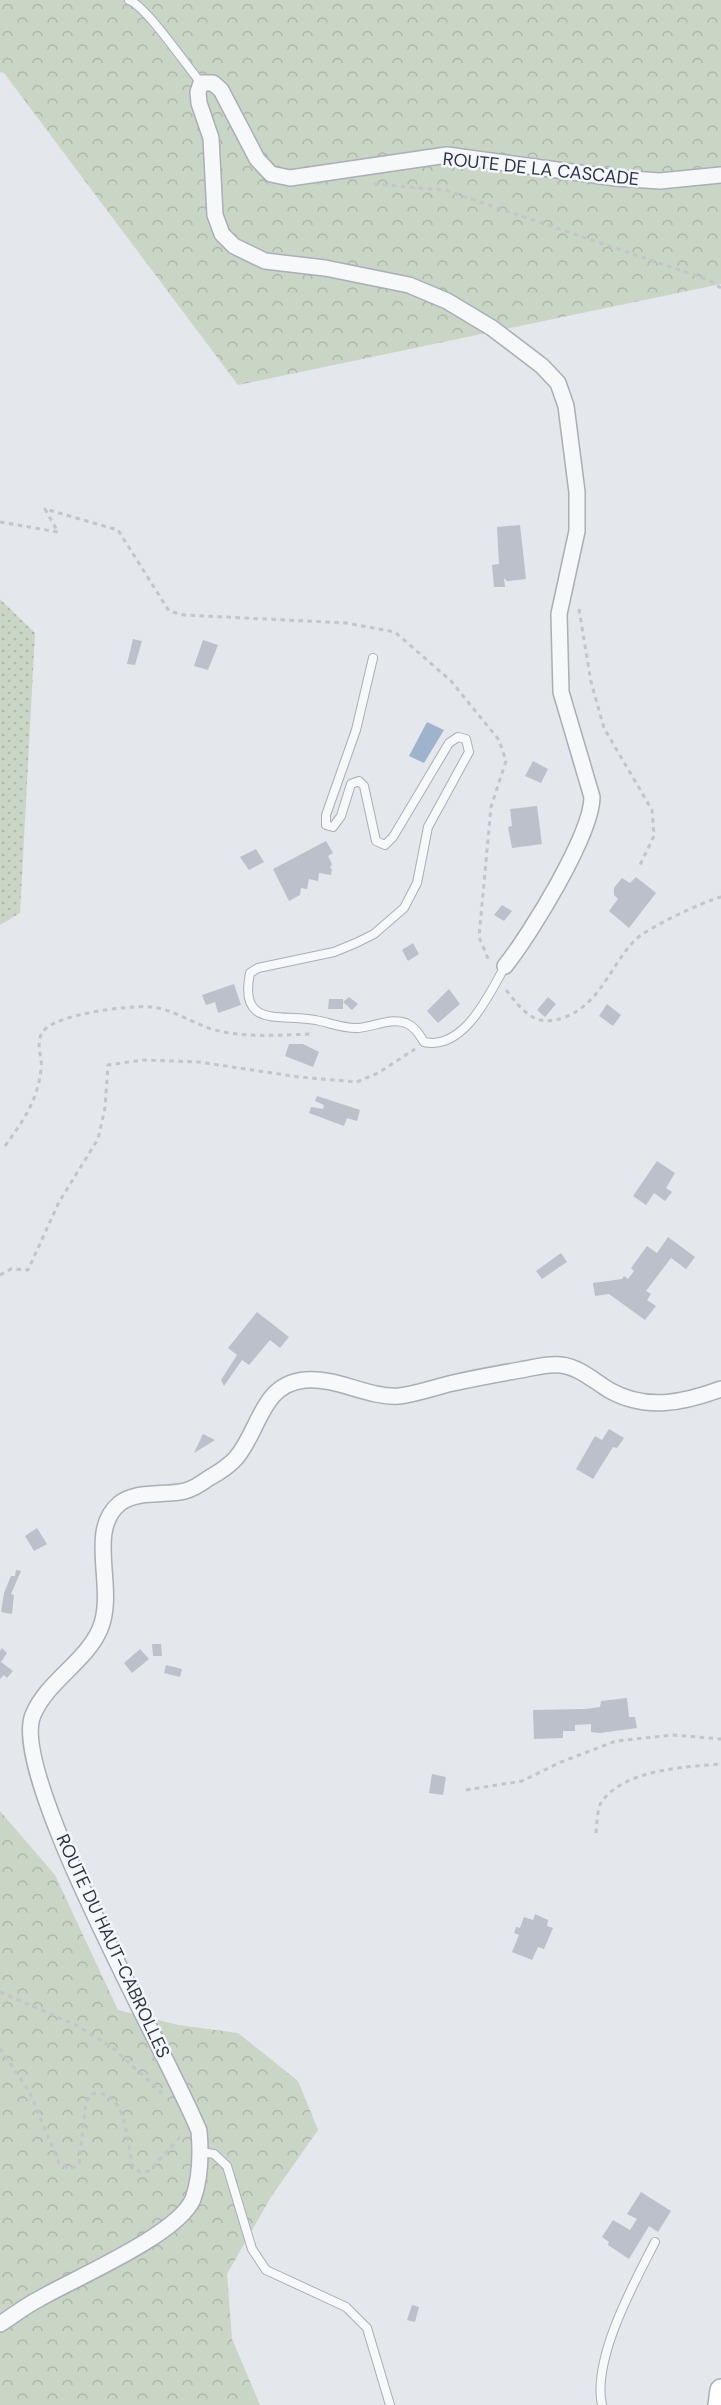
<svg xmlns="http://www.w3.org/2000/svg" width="721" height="2405" viewBox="0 0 721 2405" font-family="'DM Sans',sans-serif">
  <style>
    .grass { fill: url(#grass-dots) }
    .forest { fill: url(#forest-crowns) }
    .water { fill: #9fb4cc }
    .building { fill: #bbc0ca }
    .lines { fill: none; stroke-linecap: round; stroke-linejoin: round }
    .lane-casing { stroke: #a9aeb7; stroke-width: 10 }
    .street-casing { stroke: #a9aeb7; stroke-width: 18 }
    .secondary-casing { stroke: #a9aeb7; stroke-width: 24 }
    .path { stroke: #c2c5cb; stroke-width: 3; stroke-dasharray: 4.5 4.5; stroke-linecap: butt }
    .lane { stroke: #f7f8fa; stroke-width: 8 }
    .street { stroke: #f7f8fa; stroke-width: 15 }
    .secondary { stroke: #fff; stroke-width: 21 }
    .labels { text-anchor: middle; stroke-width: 5; stroke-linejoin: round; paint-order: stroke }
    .street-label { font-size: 18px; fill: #2b3445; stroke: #f4f6f9 }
  </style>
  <defs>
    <pattern id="grass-dots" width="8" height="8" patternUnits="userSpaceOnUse" patternTransform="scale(1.5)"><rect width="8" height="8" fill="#c9d6c5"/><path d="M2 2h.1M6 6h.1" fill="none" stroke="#adb8ab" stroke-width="1.8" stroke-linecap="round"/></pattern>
    <pattern id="forest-crowns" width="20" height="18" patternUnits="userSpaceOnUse" patternTransform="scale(1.5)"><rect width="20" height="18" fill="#c9d6c5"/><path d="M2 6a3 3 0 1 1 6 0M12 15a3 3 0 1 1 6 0" fill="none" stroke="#adb8ab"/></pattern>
  </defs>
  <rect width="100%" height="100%" fill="#e4e7ec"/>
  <!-- grass -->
  <polygon class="grass" points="0,599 35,633 20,913 0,925"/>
  <!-- forest -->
  <g class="forest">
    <polygon points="0,0 721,0 721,284 238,385 4,73 0,72"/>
    <polygon points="0,1811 55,1875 118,2010 178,2025 238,2033 298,2081 318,2130 271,2197 227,2274 232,2339 260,2405 0,2405"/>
  </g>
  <!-- water -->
  <polygon class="water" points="427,722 444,730 424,763 409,756"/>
  <!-- building -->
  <g class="building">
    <polygon points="520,525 526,579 507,581 504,578 505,587 494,587 492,565 499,564 497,527"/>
    <polygon points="133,639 142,641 135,665 127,664"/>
    <polygon points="203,640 218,645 208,670 194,666"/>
    <polygon points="533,761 548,769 541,783 525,776"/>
    <polygon points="537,806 542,844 512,848 508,827 512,826 510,809"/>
    <polygon points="326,841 333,853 328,856 332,864 330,868 332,869 331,875 319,873 318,881 309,879 307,889 301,888 300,895 289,901 273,869"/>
    <polygon points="256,849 264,862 249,870 240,857"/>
    <polygon points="636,877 656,893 629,928 609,911 618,899 614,895 614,888 622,878 630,883"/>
    <polygon points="502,905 512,911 504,921 494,915"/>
    <polygon points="413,943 419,954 408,961 402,950"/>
    <polygon points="234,984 241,1005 218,1013 215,1002 206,1005 202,995"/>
    <polygon points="449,989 460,1004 438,1023 427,1011"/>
    <polygon points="349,997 358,1004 352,1010 343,1002"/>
    <polygon points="548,997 556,1004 545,1017 537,1010"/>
    <polygon points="329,999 343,999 343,1009 328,1009"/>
    <polygon points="607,1004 621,1015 613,1026 599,1016"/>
    <polygon points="289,1044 303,1044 319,1052 313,1067 285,1056"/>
    <polygon points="317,1096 360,1110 357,1121 347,1118 344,1126 309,1113 311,1107 323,1109 324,1105 315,1101"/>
    <polygon points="657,1161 675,1173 666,1188 672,1192 665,1201 654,1193 646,1205 633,1196"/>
    <polygon points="668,1237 695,1257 686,1269 671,1258 646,1291 651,1294 647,1300 656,1306 645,1320 609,1294 595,1296 593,1283 622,1279 624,1276 628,1279 634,1271 631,1268 647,1246 657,1253"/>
    <polygon points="561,1253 567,1262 542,1279 536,1271"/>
    <polygon points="257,1312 289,1337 280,1348 270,1340 249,1365 242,1360 224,1386 221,1380 237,1355 228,1348"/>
    <polygon points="609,1429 624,1438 617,1448 613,1447 593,1479 576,1469 595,1436 602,1440"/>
    <polygon points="203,1434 215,1440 194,1453"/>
    <polygon points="37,1528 47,1544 34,1551 25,1536"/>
    <polygon points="16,1570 21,1571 11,1594 14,1595 12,1614 1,1612 4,1593 11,1576 15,1576"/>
    <polygon points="152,1644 161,1644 162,1656 153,1656"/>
    <polygon points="2,1648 7,1653 1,1662 13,1671 7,1678 4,1675 0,1679 0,1651"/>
    <polygon points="140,1649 149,1659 132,1673 124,1663"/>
    <polygon points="166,1665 182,1669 180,1677 164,1673"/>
    <polygon points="627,1698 629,1717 635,1717 637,1728 600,1733 591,1732 591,1724 575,1725 575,1731 563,1731 563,1738 534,1739 533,1710 586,1709 600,1707 601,1701"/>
    <polygon points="432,1774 446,1777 443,1795 429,1793"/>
    <polygon points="535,1914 548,1920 547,1926 553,1928 544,1949 538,1947 532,1960 512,1952 519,1935 514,1933 516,1927 520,1928 524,1917 533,1920"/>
    <polygon points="641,2192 671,2211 658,2232 649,2226 629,2259 608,2245 609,2242 602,2237 613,2220 630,2230 637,2219 627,2214"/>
    <polygon points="412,2305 419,2307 415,2322 407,2320"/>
  </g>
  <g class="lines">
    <defs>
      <g id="lane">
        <path d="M129 0C147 7 185 64 201 83"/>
        <path d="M373 658 356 730 326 815V825L333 827 341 816 351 784 359 781 364 786 376 841 385 845 393 837 449 743 458 737 466 739 469 752 428 827 417 883 404 908 374 934 356 943 334 952 258 968 250 973C238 1031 283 1012 320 1021 333 1024 342 1028 356 1028 371 1028 390 1017 406 1023 415 1027 419 1034 424 1042 464 1051 490 993 505 966"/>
        <polyline points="201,2152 214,2154 227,2166 252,2249 266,2270 346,2307 367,2328 390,2405"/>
        <path d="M602 2405C592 2359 634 2283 655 2242"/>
      </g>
      <g id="street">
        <path d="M505 966C530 935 592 834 592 797L561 692 559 614 577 531V492L566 406 558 383 542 366 492 328 447 301 409 285 325 268 265 261 234 246 222 234 215 215 211 138 199 103 198 92 201 83H213L221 90 257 159 271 174 290 178 447 155 616 178 660 181 721 175"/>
        <path d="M0 2324C13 2316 25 2306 39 2299 73 2279 178 2235 193 2199 201 2177 201 2154 199 2131 170 2058 8 1774 33 1715 47 1681 86 1662 100 1629 117 1589 86 1532 119 1504 136 1490 164 1496 185 1491 193 1489 202 1483 209 1478 218 1473 229 1466 236 1458 260 1430 261 1384 305 1380 337 1377 368 1398 399 1396 417 1394 435 1387 453 1383 475 1378 497 1374 520 1370 533 1368 547 1363 561 1365 579 1367 594 1381 609 1390 646 1411 683 1403 721 1389"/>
      </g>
      <polyline id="secondary" points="719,2405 721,2390"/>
    </defs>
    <!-- lane casing -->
    <use href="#lane" class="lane-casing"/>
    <!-- street casing -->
    <use href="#street" class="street-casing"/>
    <!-- secondary casing -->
    <use href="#secondary" class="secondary-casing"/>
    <!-- path -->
    <g class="path">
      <polyline points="374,184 445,190 709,280 721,288"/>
      <polyline points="0,522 58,532 45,509 118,530 169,611 184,615 346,623 395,632 451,681 499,740 506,761 491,807 479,937 489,961"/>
      <polyline points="579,609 591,682 604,728 652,810 654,836 640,865"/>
      <path d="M506 990C523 1011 535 1029 565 1017 601 1003 610 966 635 940 647 928 704 901 721 897"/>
      <path d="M5 1146C23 1121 38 1100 41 1069 43 1057 35 1045 42 1033 52 1014 130 1005 151 1007 174 1009 193 1024 215 1030 246 1038 279 1035 311 1034"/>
      <polyline points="0,1275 11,1269 28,1270 59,1202 98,1139 105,1108 108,1065 143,1060 199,1062 299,1077 357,1082 378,1073 415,1049"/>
      <polyline points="466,1790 522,1781 561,1762 616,1741 673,1735 721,1739"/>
      <path d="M596 1833C597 1824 597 1808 602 1801 626 1769 685 1767 721 1764"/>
      <polyline points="0,1992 76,2025 113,2048 162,2093"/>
      <path d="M0 2048 30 2093 59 2163 70 2169 79 2164 86 2102 91 2094C127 2087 127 2142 132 2165L140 2172 149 2171 183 2134"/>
    </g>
    <!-- lane -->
    <use href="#lane" class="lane"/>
    <!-- street -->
    <use href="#street" class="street"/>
    <!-- secondary -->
    <use href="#secondary" class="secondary"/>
  </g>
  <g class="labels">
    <!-- street labels -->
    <g class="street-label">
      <text transform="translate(541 169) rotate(6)" y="6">ROUTE DE LA CASCADE</text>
      <text transform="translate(113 1946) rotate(65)" y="6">ROUTE DU HAUT-CABROLLES</text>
    </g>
  </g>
</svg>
